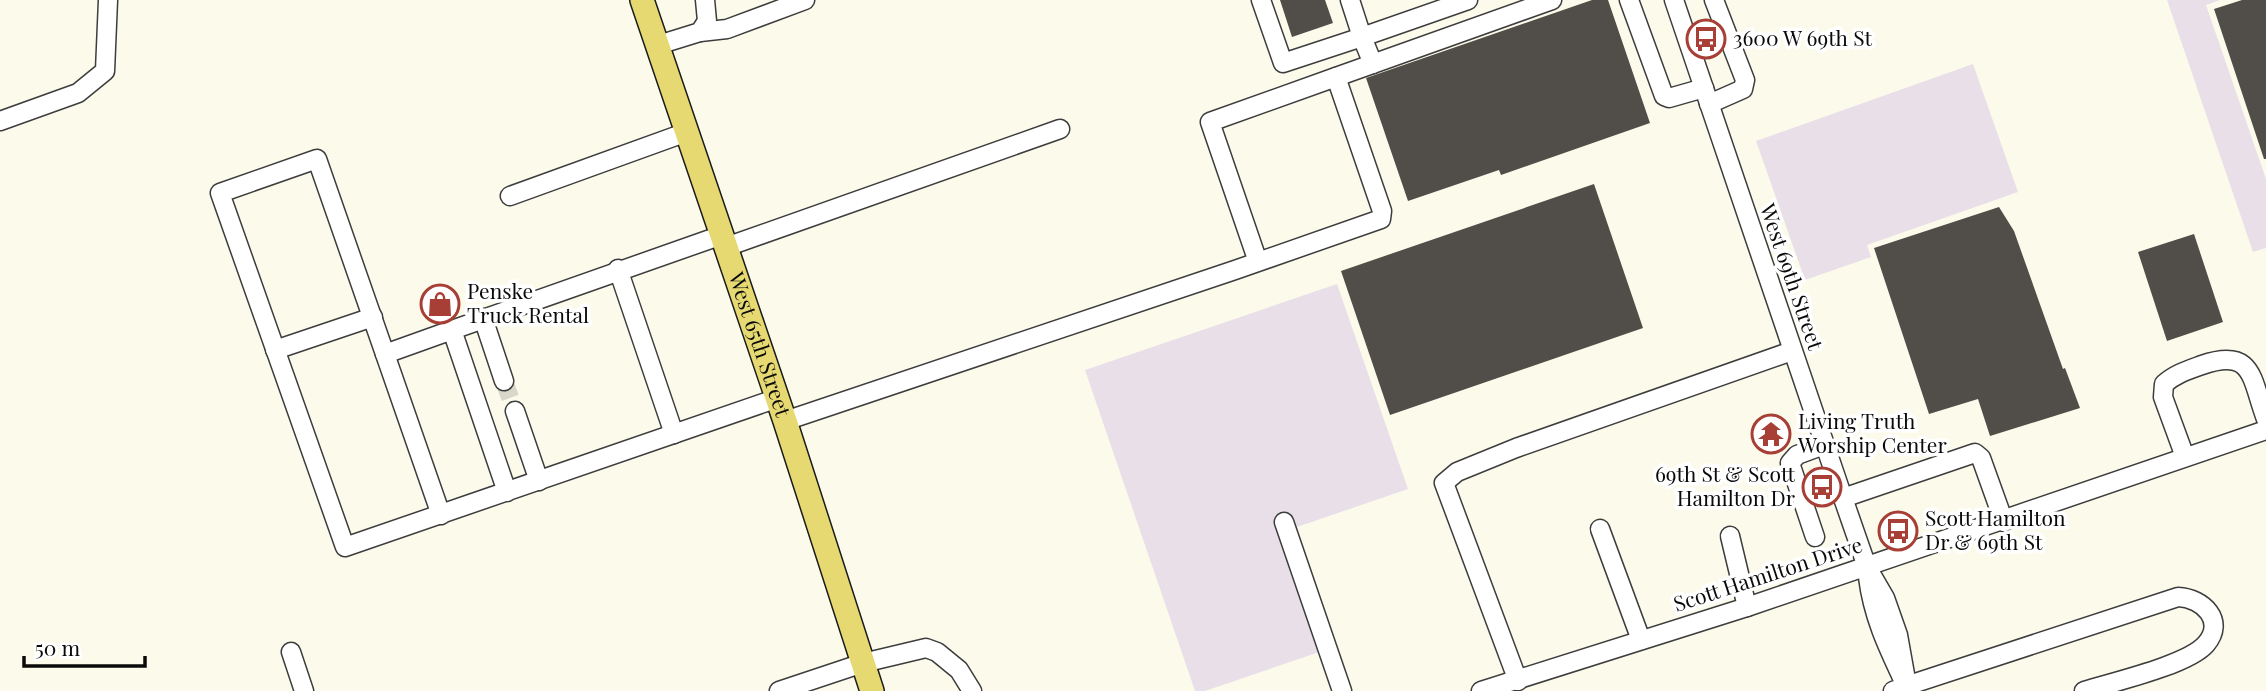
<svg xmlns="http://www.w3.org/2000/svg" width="2266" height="691" viewBox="0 0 2266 691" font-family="'Playfair Display',serif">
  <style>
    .industrial { fill: #e8dfe8 }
    .building { fill: #514d48 }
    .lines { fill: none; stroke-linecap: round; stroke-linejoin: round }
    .minor-tunnel { stroke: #d8d7c9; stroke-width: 18; stroke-dasharray: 18 9; stroke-linecap: butt }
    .minor-casing { stroke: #3d3d3d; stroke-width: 21 }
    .major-casing { stroke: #1b1b1b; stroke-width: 26 }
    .minor { stroke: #fff; stroke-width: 18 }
    .major { stroke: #e6d971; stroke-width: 23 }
    .labels { text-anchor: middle; stroke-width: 7; stroke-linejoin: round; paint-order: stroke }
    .poi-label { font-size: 21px; fill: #0a0a0a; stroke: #fff; text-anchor: start }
    .street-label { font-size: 21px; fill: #0a0a0a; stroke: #fff }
  </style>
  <rect width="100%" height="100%" fill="#fcfbeb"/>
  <!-- industrial -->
  <g class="industrial">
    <polygon points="2167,0 2220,0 2206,5 2266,179 2266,248 2253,252"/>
    <polygon points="1973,64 2018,192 1867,245 1871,257 1805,280 1756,141"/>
    <polygon points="1337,284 1408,489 1297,527 1337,646 1205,691 1195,691 1085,370"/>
  </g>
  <!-- building -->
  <g class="building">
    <polygon points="1280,0 1325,0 1333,23 1292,37"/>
    <polygon points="1592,0 1608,0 1650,123 1501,175 1499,170 1408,201 1366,78"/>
    <polygon points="2242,0 2266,0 2266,159 2264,159 2214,9"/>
    <polygon points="1594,184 1643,328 1390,415 1341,271"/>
    <polygon points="1999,207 2014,231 2063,369 2065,368 2080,408 1990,436 1978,399 1929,414 1874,248"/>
    <polygon points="2194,234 2223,322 2167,341 2138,252"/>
  </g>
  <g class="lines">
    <!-- minor-tunnel -->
    <polyline class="minor-tunnel" points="504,381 515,411"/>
    <defs>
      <g id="minor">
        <polyline points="1261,0 1283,63 1362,37 1373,64"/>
        <polyline points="1350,0 1362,37 1468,0"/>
        <polyline points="1629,0 1664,96 1669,98 1704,88"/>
        <polyline points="1674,0 1843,498 1867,567 1885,598 1898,635 1908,691"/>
        <polyline points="700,32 727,29 805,0"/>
        <polyline points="658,45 700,32 707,21 705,0"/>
        <polyline points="1336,77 1552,0"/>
        <polyline points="1709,104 1743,89 1745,80 1714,0"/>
        <polyline points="0,121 78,93 105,71 108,0"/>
        <polyline points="510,196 687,132"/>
        <polyline points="726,247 1060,129"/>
        <polyline points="618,269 674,434"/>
        <polyline points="483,318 504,381"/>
        <polyline points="452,330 722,235"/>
        <polyline points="275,350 373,317"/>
        <polyline points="385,354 441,515"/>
        <polyline points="515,411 539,481"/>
        <polyline points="785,421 1235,270 1381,219 1382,211 1336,77 1210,122 1258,262"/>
        <path d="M2185 457 2163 397 2164 384C2175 374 2188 370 2202 365 2254 347 2251 379 2266 419"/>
        <polyline points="507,492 452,330 385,354 317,159 220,193 345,547 778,398"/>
        <polyline points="1843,498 1975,453 1981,458 2004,522"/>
        <polyline points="1284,522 1342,691"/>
        <polyline points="1600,529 1641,640"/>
        <polyline points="1730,536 1747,607"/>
        <polyline points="1815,537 1790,463 1797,455 1824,445"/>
        <path d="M1868 577C1873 618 1889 650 1906 686L1893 691"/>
        <polyline points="291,652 304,691"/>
        <polyline points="1518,681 1444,483 1457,472 1516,448 1792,351"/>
        <path d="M1906 686 2178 597C2203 598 2226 621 2206 644 2188 665 2113 682 2084 691"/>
        <polyline points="779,691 863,663 926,648 937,652 959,670 972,691"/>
        <polyline points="1481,691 1747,607 2266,430"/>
      </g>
      <g id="major">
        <path id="s1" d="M642 0 785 421 872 691"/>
      </g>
    </defs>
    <!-- minor casing -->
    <use href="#minor" class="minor-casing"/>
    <!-- major casing -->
    <use href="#major" class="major-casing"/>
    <!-- minor -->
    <use href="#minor" class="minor"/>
    <!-- major -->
    <use href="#major" class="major"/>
  </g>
  <!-- icons -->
  <defs>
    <symbol id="bus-ring" viewBox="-11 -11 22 22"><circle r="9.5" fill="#fff" stroke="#a73f36" stroke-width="1.5"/><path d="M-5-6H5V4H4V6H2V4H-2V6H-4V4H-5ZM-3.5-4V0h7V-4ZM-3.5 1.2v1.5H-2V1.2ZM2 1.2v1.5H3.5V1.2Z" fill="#a73f36"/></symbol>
    <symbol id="shop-ring" viewBox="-11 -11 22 22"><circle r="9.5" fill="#fff" stroke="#a73f36" stroke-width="1.5"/><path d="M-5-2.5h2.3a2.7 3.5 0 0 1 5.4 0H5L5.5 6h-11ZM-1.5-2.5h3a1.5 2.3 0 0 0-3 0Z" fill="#a73f36"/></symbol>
    <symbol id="temple-ring" viewBox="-11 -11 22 22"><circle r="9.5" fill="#fff" stroke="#a73f36" stroke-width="1.5"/><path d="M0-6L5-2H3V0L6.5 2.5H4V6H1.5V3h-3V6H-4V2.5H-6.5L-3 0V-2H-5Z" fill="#a73f36"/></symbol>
  </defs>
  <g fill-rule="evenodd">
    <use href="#bus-ring" x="1684" y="17" width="44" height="44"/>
    <use href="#shop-ring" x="418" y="282" width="44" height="44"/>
    <use href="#temple-ring" x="1749" y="412" width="44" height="44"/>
    <use href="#bus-ring" x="1800" y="465" width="44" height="44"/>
    <use href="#bus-ring" x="1876" y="509" width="44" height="44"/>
  </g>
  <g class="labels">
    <!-- poi labels -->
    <g class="poi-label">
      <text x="1733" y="46">3600 W 69th St</text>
      <text x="467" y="299">Penske<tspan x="467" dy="24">Truck Rental</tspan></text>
      <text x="1798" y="429">Living Truth<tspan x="1798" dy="24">Worship Center</tspan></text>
      <text x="1795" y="482" text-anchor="end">69th St &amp; Scott<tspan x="1795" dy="24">Hamilton Dr</tspan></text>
      <text x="1925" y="526">Scott Hamilton<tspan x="1925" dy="24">Dr &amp; 69th St</tspan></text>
    </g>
    <!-- street labels -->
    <g class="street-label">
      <text transform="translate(1791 277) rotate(71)" y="7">West 69th Street</text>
      <text dy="7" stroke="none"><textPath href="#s1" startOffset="364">West 65th Street</textPath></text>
      <text transform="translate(1768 575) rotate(-18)" y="7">Scott Hamilton Drive</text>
    </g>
  </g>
  <!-- scale -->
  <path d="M24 656v10h121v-10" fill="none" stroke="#0a0a0a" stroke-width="3.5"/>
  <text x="35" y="656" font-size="21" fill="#0a0a0a" stroke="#ffffff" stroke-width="5" paint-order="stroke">50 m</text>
</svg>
